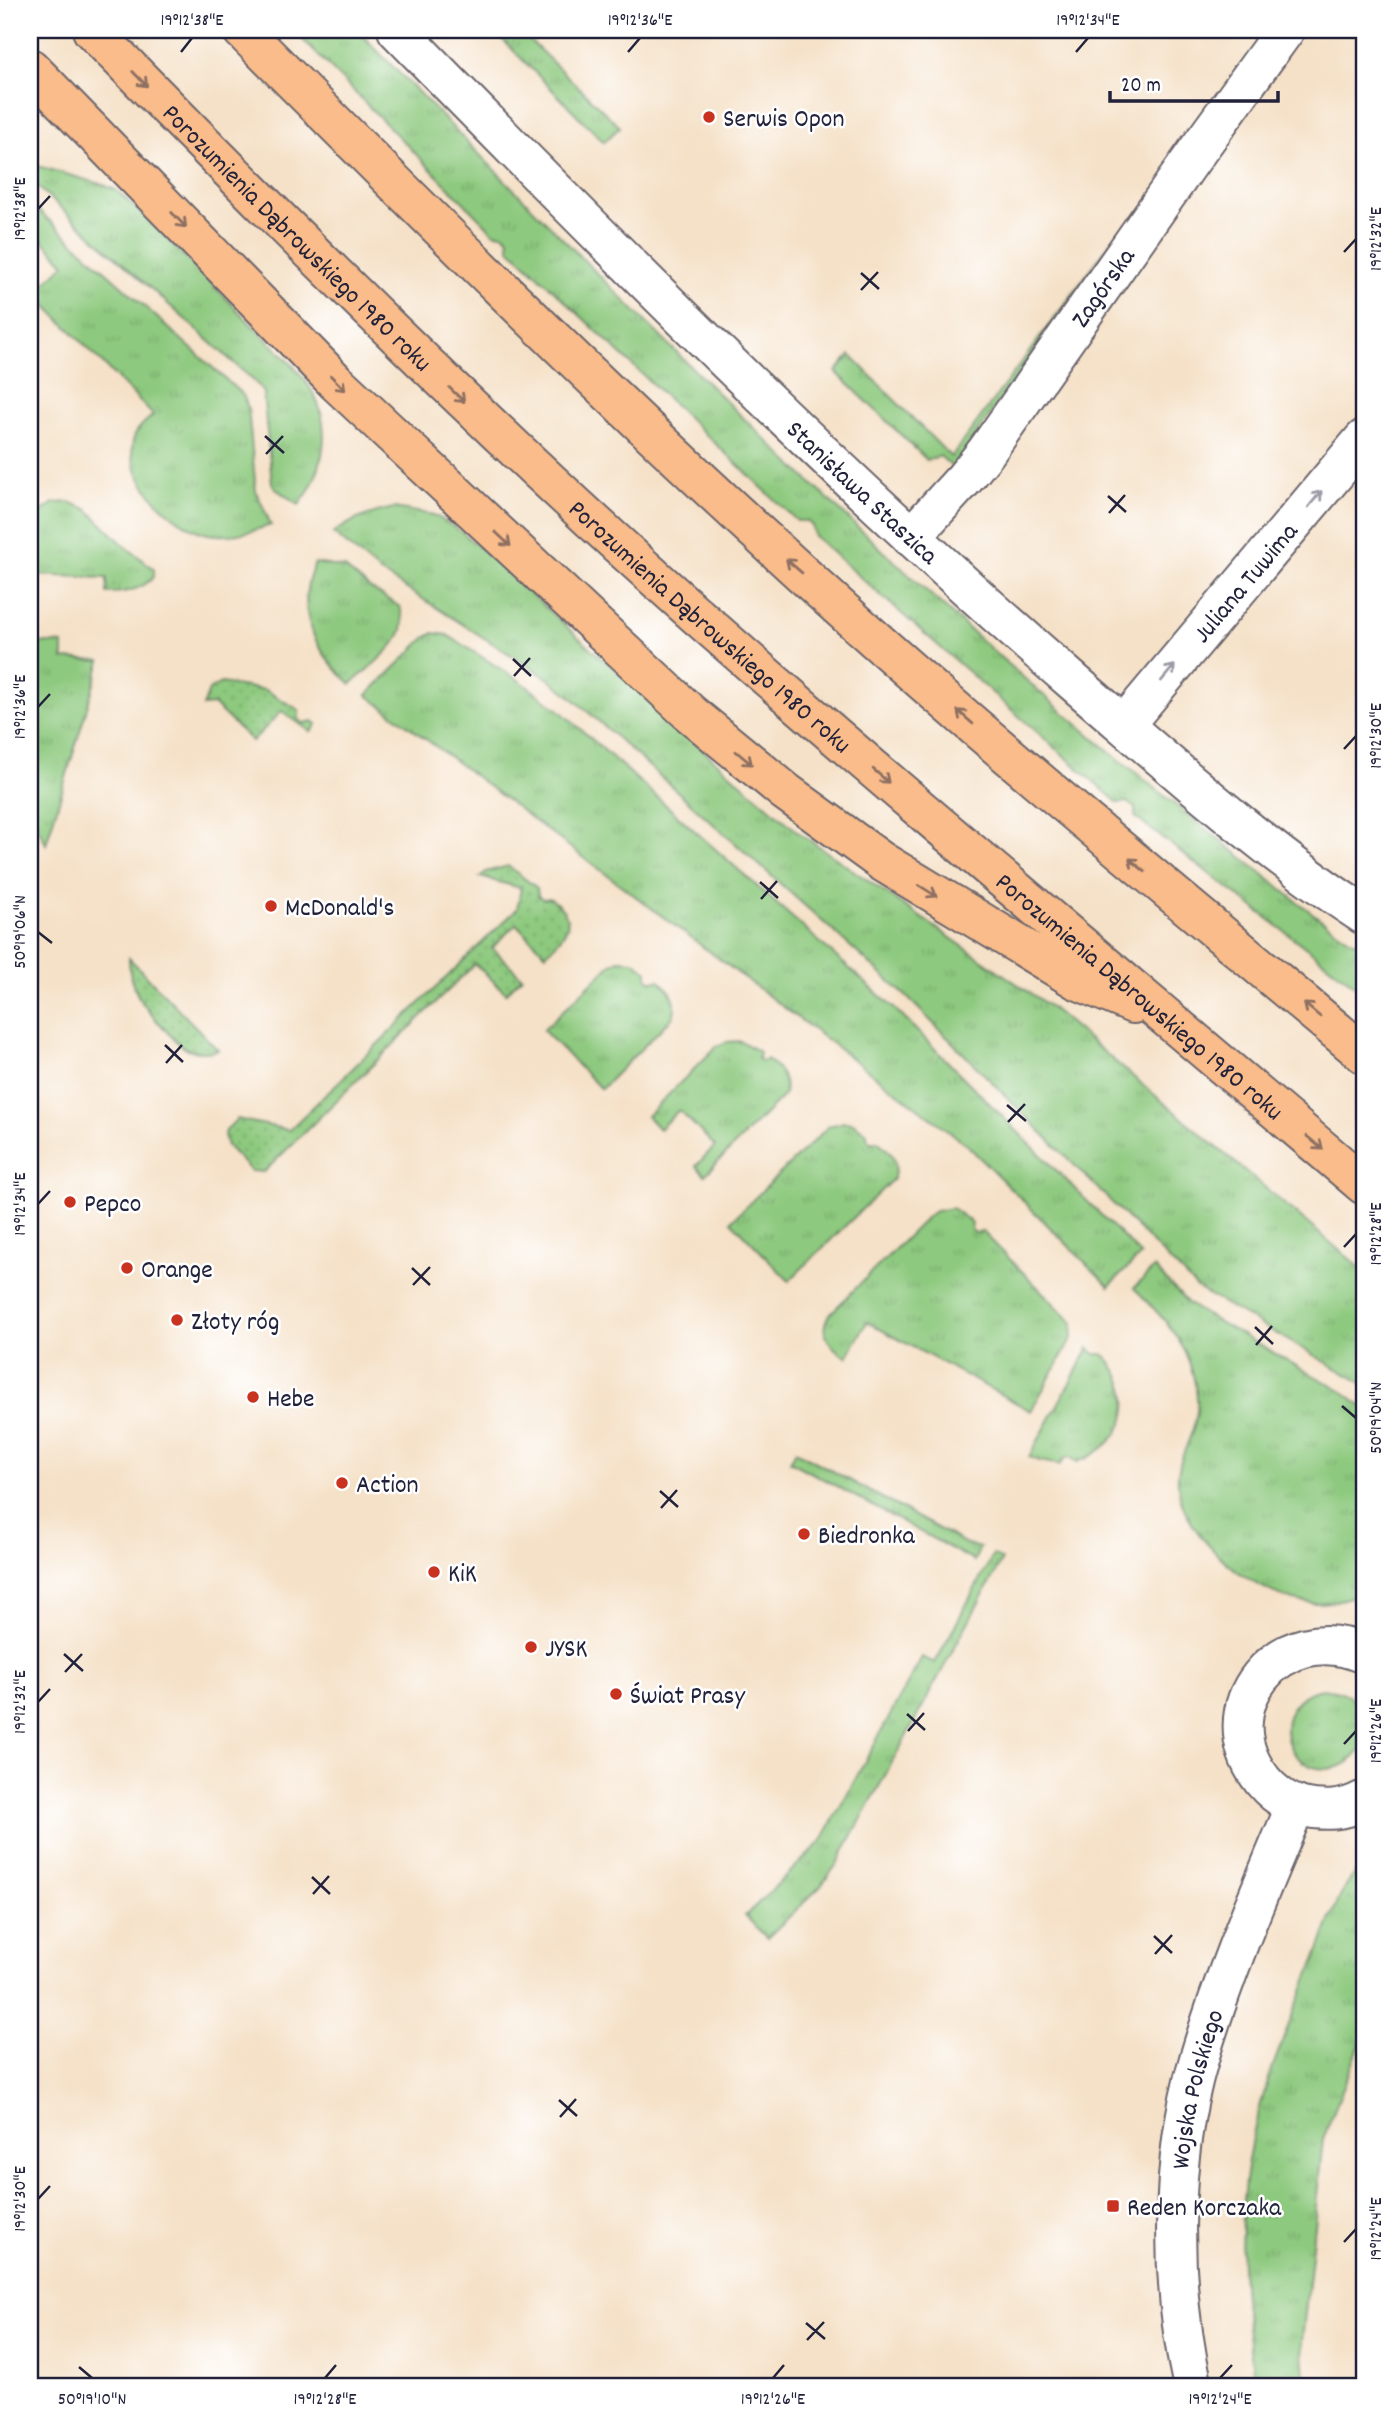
<svg xmlns="http://www.w3.org/2000/svg" width="1394" height="2417" viewBox="0 0 1394 2417" font-family="Dekko,sans-serif">
  <style>
    .grass { fill: url(#grass-tufts); stroke: #58765c; stroke-width: 2 }
    .garden { fill: url(#garden-dots); stroke: #58765c; stroke-width: 2 }
    .lines { fill: none; stroke-linecap: round; stroke-linejoin: round }
    .minor-casing { stroke: #6c656c; stroke-width: 42 }
    .major-casing { stroke: #6c656c; stroke-width: 42 }
    .minor { stroke: #fff; stroke-width: 38 }
    .major { stroke: #f9bc8a; stroke-width: 38 }
    .oneway { stroke: #8e6f62 }
    .oneway2 { stroke: #9c9ca7 }
    .ticks { fill: none; stroke: #22223b; stroke-width: 2.5 }
    .poi-dot { fill: #c8321e; stroke: #fff; stroke-width: 2.5 }
    .labels { text-anchor: middle; stroke-width: 5; stroke-linejoin: round; paint-order: stroke }
    .poi-label { font-size: 26px; fill: #22223b; stroke: #fff; text-anchor: start }
    .street-label { font-size: 26px; fill: #22223b; stroke: #fff }
    .neatline { fill: none; stroke: #22223b; stroke-width: 2.5 }
    .ticks-label { font-size: 18px; text-anchor: middle; fill: #22223b }
  </style>
  <defs>
    <pattern id="grass-tufts" width="24" height="20" patternUnits="userSpaceOnUse" patternTransform="scale(1.75)"><rect width="24" height="20" fill="#8dc97e"/><path d="M3 7l-1-3M5 7V3M7 7l1-3M15 17l-1-3M17 17v-4M19 17l1-3" fill="none" stroke="#79ac6e"/></pattern>
    <pattern id="garden-dots" width="8" height="8" patternUnits="userSpaceOnUse" patternTransform="scale(1.75)"><rect width="8" height="8" fill="#8dc97e"/><path d="M2 2h.1M6 6h.1" fill="none" stroke="#79ac6e" stroke-width="1.8" stroke-linecap="round"/></pattern>
  </defs>
  <rect width="100%" height="100%" fill="#fff"/>
  <filter id="ink" filterUnits="userSpaceOnUse"><feTurbulence type="fractalNoise" baseFrequency=".0143" numOctaves="2"/><feDisplacementMap in="SourceGraphic" scale="14" xChannelSelector="R" yChannelSelector="G"/><feConvolveMatrix kernelMatrix="1 2 1 2 8 2 1 2 1" color-interpolation-filters="sRGB"/></filter>
  <filter id="wash" filterUnits="userSpaceOnUse"><feTurbulence type="fractalNoise" baseFrequency=".00686" numOctaves="4" result="noise"/><feDisplacementMap in="SourceGraphic" scale="28" xChannelSelector="R" yChannelSelector="G"/><feGaussianBlur stdDeviation="1.57" result="paint"/><feColorMatrix in="noise" values="0 0 0 0 0 0 0 0 0 0 0 0 0 0 0 0 0 1.4 0 .05"/><feComposite in="paint" operator="in"/></filter>
  <g filter="url(#wash)">
    <rect width="100%" height="100%" fill="#f5e1c7"/>
    <!-- grass -->
    <g class="grass">
      <path d="M293 30H357C586 263 814 498 1062 711 1119 761 1178 807 1238 854 1279 887 1319 921 1364 948V992L1135 817V808L1127 802 1118 803 1101 788 853 571 814 536 812 526 807 521H797L509 248V239L504 234 494 233Z"/>
      <polygon points="493,30 519,30 620,127 604,142"/>
      <path d="M30 164 101 184 116 190C165 235 211 283 257 330 278 351 304 372 316 399 332 434 322 476 299 505L276 489 272 483 263 391 255 382 30 180Z"/>
      <path d="M30 203 243 395 248 408 256 491 271 525C250 532 230 538 208 534 173 527 119 473 135 435 138 427 147 421 153 415L34 293 65 264 30 227Z"/>
      <polygon points="1111,242 953,468 940,456 927,460 836,372 850,355 951,457"/>
      <path d="M69 502 87 509 125 546 154 569V577C141 590 125 593 107 593V578L31 575 30 519 54 503Z"/>
      <path d="M394 508 434 515 463 533 711 757 798 832 1049 1006 1364 1271V1384L1197 1288 907 997 567 693 546 677 380 572 333 533C353 519 371 512 394 508Z"/>
      <path d="M315 563 345 568 368 587 400 607C402 615 404 622 402 630 397 647 365 671 351 684 315 652 293 610 315 563Z"/>
      <polygon points="433,633 447,635 520,681 558,709 896,1010 1141,1255 1109,1286 966,1144 367,695 425,638"/>
      <polygon points="30,642 63,644 63,659 101,661 46,844 30,811"/>
      <path d="M618 960 634 961 647 971V977L652 981 659 980C671 991 679 999 673 1017L601 1089 543 1030 610 965Z"/>
      <path d="M741 1041 759 1052 758 1058 761 1062 767 1059C780 1070 787 1078 784 1095L705 1175 696 1166 715 1146 679 1110 659 1129 647 1116 717 1046 726 1042Z"/>
      <path d="M844 1122 853 1123 867 1133V1138L872 1143 877 1141C892 1152 900 1161 893 1179L789 1281 731 1221 829 1126Z"/>
      <path d="M952 1208 972 1223 971 1229 975 1233 983 1232 1073 1323 1072 1338 1031 1411 867 1322 847 1357C832 1349 817 1333 829 1315L930 1214 936 1211Z"/>
      <path d="M1154 1268 1189 1304 1201 1312 1345 1393 1364 1408V1592C1348 1598 1331 1604 1313 1603 1261 1601 1181 1538 1178 1484 1176 1460 1192 1440 1196 1417 1199 1405 1196 1387 1193 1375 1185 1339 1159 1313 1134 1288Z"/>
      <path d="M1089 1348 1095 1354H1103C1143 1395 1130 1442 1077 1462L1070 1457 1065 1458 1060 1465 1040 1461 1029 1457Z"/>
      <polygon points="796,1451 968,1545 980,1548 974,1561 790,1461"/>
      <polygon points="993,1555 1002,1560 837,1864 820,1887 767,1938 745,1916 821,1842 922,1657 935,1663"/>
      <circle cx="1326" cy="1729" r="40"/>
      <path d="M1364 1864V2034L1323 2139 1302 2342 1306 2387H1256C1243 2311 1235 2237 1248 2160 1259 2090 1290 2023 1316 1958 1327 1931 1341 1881 1364 1864Z"/>
    </g>
    <!-- garden -->
    <g class="garden">
      <polygon points="221,683 265,690 299,710 299,720 304,723 313,721 317,724 311,732 282,711 252,741 214,705 203,706 209,690"/>
      <path d="M508 866 537 888 538 896 543 899 550 898C580 920 567 932 546 954L516 924 492 948 522 977 506 993 475 964 268 1168 264 1172 251 1171 227 1146 224 1135 227 1129 237 1119 289 1130 517 909 521 888 480 877 486 872Z"/>
      <path d="M129 958 218 1050C206 1053 196 1053 185 1048 178 1044 171 1036 165 1029 145 1009 128 989 129 958Z"/>
    </g>
  </g>
  <g filter="url(#ink)">
    <g class="lines">
      <defs>
        <g id="minor">
          <path id="s1" d="M397 30C617 255 838 478 1076 684 1168 763 1262 849 1364 915"/>
          <path id="s2" d="M911 537 965 478 986 452 1198 150 1285 30"/>
          <path id="s3" d="M1124 725 1364 439"/>
          <path d="M1364 1654C1281 1616 1205 1709 1263 1781 1273 1793 1287 1803 1302 1807 1325 1812 1344 1811 1364 1800"/>
          <path id="s4" d="M1193 2387C1170 2285 1169 2160 1199 2059 1224 1973 1261 1889 1296 1805"/>
        </g>
        <g id="major">
          <path id="s5" d="M92 30C287 230 485 427 694 613 914 807 1141 995 1364 1185"/>
          <path d="M242 30C416 205 591 380 773 547 963 723 1166 887 1364 1054"/>
          <polyline points="30,68 337,383 691,714 786,792 881,861 1077,980 1133,1004"/>
        </g>
      </defs>
      <!-- minor casing -->
      <use href="#minor" class="minor-casing"/>
      <!-- major casing -->
      <use href="#major" class="major-casing"/>
      <!-- minor -->
      <use href="#minor" class="minor"/>
      <!-- major -->
      <use href="#major" class="major"/>
    </g>
    <!-- one-way arrows -->
    <defs><path id="oneway-shaft" d="M-6 0H5M1.5-3L5.5 0L1.5 3" fill="none" stroke-width="1.6" stroke-linecap="round" stroke-linejoin="round" transform="scale(1.75)"/></defs>
    <g class="oneway">
      <use href="#oneway-shaft" transform="translate(140 79) rotate(46)"/>
      <use href="#oneway-shaft" transform="translate(179 220) rotate(46)"/>
      <use href="#oneway-shaft" transform="translate(338 383) rotate(45)"/>
      <use href="#oneway-shaft" transform="translate(457 395) rotate(44)"/>
      <use href="#oneway-shaft" transform="translate(503 539) rotate(43)"/>
      <use href="#oneway-shaft" transform="translate(794 566) rotate(-139)"/>
      <use href="#oneway-shaft" transform="translate(965 717) rotate(-139)"/>
      <use href="#oneway-shaft" transform="translate(744 758) rotate(40)"/>
      <use href="#oneway-shaft" transform="translate(881 776) rotate(41)"/>
      <use href="#oneway-shaft" transform="translate(1137 865) rotate(-140)"/>
      <use href="#oneway-shaft" transform="translate(928 891) rotate(32)"/>
      <use href="#oneway-shaft" transform="translate(1312 1010) rotate(-140)"/>
      <use href="#oneway-shaft" transform="translate(1315 1143) rotate(40)"/>
    </g>
    <g class="oneway2">
      <use href="#oneway-shaft" transform="translate(1315 499) rotate(-51)"/>
      <use href="#oneway-shaft" transform="translate(1168 673) rotate(-50)"/>
    </g>
  </g>
  <!-- ticks -->
  <path class="ticks" d="M181 52 192 38M628 52 640 38M1076 52 1088 38M38 209 50 196M1344 252 1356 239M861 273 879 289M861 290 878 272M265 436 284 453M266 454 283 436M1108 496 1126 512M1109 513 1125 495M513 659 531 676M514 676 530 658M38 707 50 694M1344 749 1356 736M760 882 778 898M761 899 777 881M38 932 52 943M165 1045 183 1062M166 1063 182 1045M1007 1105 1026 1121M1008 1122 1025 1104M38 1204 50 1191M1344 1247 1356 1234M412 1268 430 1285M413 1285 430 1267M1255 1327 1273 1344M1256 1345 1272 1326M1342 1406 1356 1418M660 1491 678 1507M661 1508 677 1490M64 1654 83 1671M65 1672 82 1654M38 1702 50 1689M907 1714 925 1730M908 1731 924 1713M1344 1744 1356 1731M312 1877 330 1894M313 1894 329 1876M1154 1936 1172 1953M1155 1954 1172 1935M559 2100 577 2116M560 2117 576 2099M38 2199 50 2186M1344 2242 1356 2229M806 2323 825 2339M807 2340 824 2322M79 2367 92 2378M325 2378 336 2365M773 2378 784 2365M1220 2378 1232 2365"/>
  <!-- markers -->
  <g class="poi-dot">
    <circle cx="709" cy="117" r="7"/>
    <circle cx="271" cy="906" r="7"/>
    <circle cx="70" cy="1202" r="7"/>
    <circle cx="127" cy="1268" r="7"/>
    <circle cx="177" cy="1320" r="7"/>
    <circle cx="253" cy="1397" r="7"/>
    <circle cx="342" cy="1483" r="7"/>
    <circle cx="804" cy="1534" r="7"/>
    <circle cx="434" cy="1572" r="7"/>
    <circle cx="531" cy="1647" r="7"/>
    <circle cx="616" cy="1694" r="7"/>
    <rect x="1106" y="2199" width="14" height="14" rx="3.5"/>
  </g>
  <g class="labels">
    <!-- poi labels -->
    <g class="poi-label">
      <text x="723" y="126">Serwis Opon</text>
      <text x="285" y="915">McDonald's</text>
      <text x="84" y="1211">Pepco</text>
      <text x="141" y="1277">Orange</text>
      <text x="191" y="1329">Złoty róg</text>
      <text x="267" y="1406">Hebe</text>
      <text x="356" y="1492">Action</text>
      <text x="818" y="1543">Biedronka</text>
      <text x="448" y="1581">KiK</text>
      <text x="545" y="1656">JYSK</text>
      <text x="630" y="1703">Świat Prasy</text>
      <text x="1127" y="2215">Reden Korczaka</text>
    </g>
    <!-- street labels -->
    <g class="street-label">
      <text dy="9" stroke="none"><textPath href="#s5" startOffset="292">Porozumienia Dąbrowskiego 1980 roku</textPath></text>
      <text dy="9" stroke="none"><textPath href="#s2" startOffset="315">Zagórska</textPath></text>
      <text dy="9" stroke="none"><textPath href="#s1" startOffset="656">Stanisława Staszica</textPath></text>
      <text dy="9" stroke="none"><textPath href="#s3" startOffset="187">Juliana Tuwima</textPath></text>
      <text dy="9" stroke="none"><textPath href="#s5" startOffset="859">Porozumienia Dąbrowskiego 1980 roku</textPath></text>
      <text dy="9" stroke="none"><textPath href="#s5" startOffset="1426">Porozumienia Dąbrowskiego 1980 roku</textPath></text>
      <text dy="9" stroke="none"><textPath href="#s4" startOffset="301">Wojska Polskiego</textPath></text>
    </g>
  </g>
  <!-- margin -->
  <rect width="1394" height="2417" fill="none" stroke="#fff" stroke-width="77"/>
  <!-- scale -->
  <path d="M1110 91v10h168v-10" fill="none" stroke="#22223b" stroke-width="3.5"/>
  <text x="1121" y="91" font-size="21" fill="#22223b" stroke="#ffffff" stroke-width="5" paint-order="stroke">20 m</text>
  <rect x="38" y="38" width="1318" height="2340" class="neatline"/>
  <g class="ticks-label">
    <text x="192" y="25">19°12'38"E</text>
    <text x="640" y="25">19°12'36"E</text>
    <text x="1088" y="25">19°12'34"E</text>
    <text transform="translate(19 209) rotate(-90)" y="6">19°12'38"E</text>
    <text transform="translate(1375 239) rotate(-90)" y="6">19°12'32"E</text>
    <text transform="translate(19 707) rotate(-90)" y="6">19°12'36"E</text>
    <text transform="translate(1375 736) rotate(-90)" y="6">19°12'30"E</text>
    <text transform="translate(19 932) rotate(-90)" y="6">50°19'06"N</text>
    <text transform="translate(19 1204) rotate(-90)" y="6">19°12'34"E</text>
    <text transform="translate(1375 1234) rotate(-90)" y="6">19°12'28"E</text>
    <text transform="translate(1375 1418) rotate(-90)" y="6">50°19'04"N</text>
    <text transform="translate(19 1702) rotate(-90)" y="6">19°12'32"E</text>
    <text transform="translate(1375 1731) rotate(-90)" y="6">19°12'26"E</text>
    <text transform="translate(19 2199) rotate(-90)" y="6">19°12'30"E</text>
    <text transform="translate(1375 2229) rotate(-90)" y="6">19°12'24"E</text>
    <text x="92" y="2404">50°19'10"N</text>
    <text x="325" y="2404">19°12'28"E</text>
    <text x="773" y="2404">19°12'26"E</text>
    <text x="1220" y="2404">19°12'24"E</text>
  </g>
</svg>
